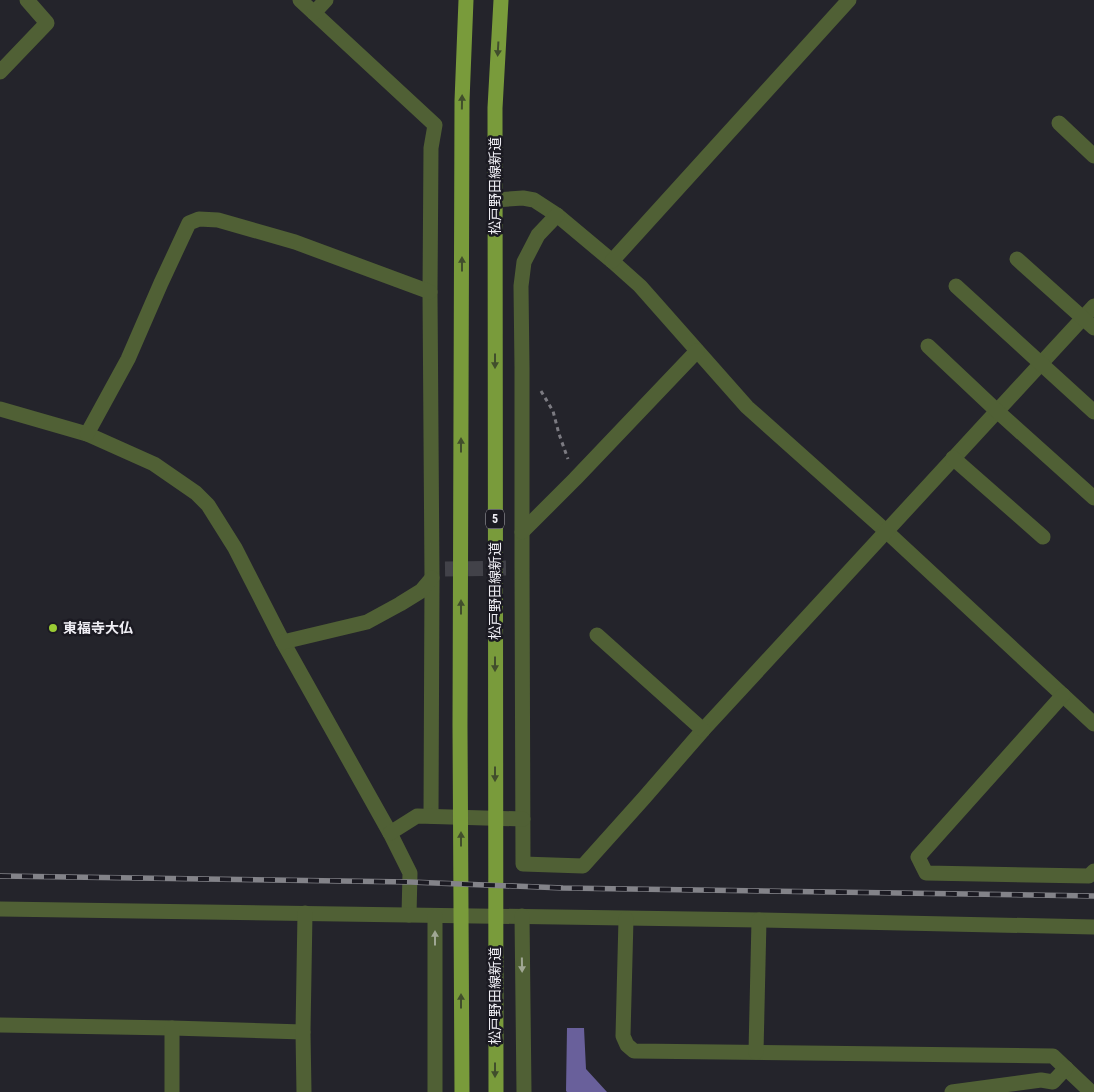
<svg xmlns="http://www.w3.org/2000/svg" width="1094" height="1092" viewBox="0 0 1094 1092" font-family="'Roboto Condensed','Noto Sans JP',sans-serif">
  <style>
    .water { fill: #69609b }
    .lines { fill: none; stroke-linecap: round; stroke-linejoin: round }
    .minor-tunnel { stroke: #424249; stroke-width: 15; stroke-dasharray: 15 8; stroke-linecap: butt }
    .path { stroke: #7c7b82; stroke-width: 3; stroke-dasharray: 4 4; stroke-linecap: butt }
    .minor { stroke: #506035; stroke-width: 15 }
    .major { stroke: #799b3b; stroke-width: 15 }
    .rail-casing { stroke: #838389; stroke-width: 5.5 }
    .rail { stroke: #1b1a22; stroke-width: 4; stroke-dasharray: 11; stroke-linecap: butt }
    .oneway { fill: #414e2c }
    .oneway2 { fill: #a0a794 }
    .poi-dot { fill: #9acb34; stroke: #1b1a22; stroke-width: 2 }
    .labels { text-anchor: middle; stroke-width: 5; stroke-linejoin: round; paint-order: stroke }
    .shield { fill: #1b1a22; stroke: #afaeb5; stroke-width: 1 }
    .shield-label { font-size: 12px; font-weight: bold; fill: #efeef4 }
    .street-label { font-size: 14px; fill: #efeef4; stroke: #1b1a22 }
    .poi-label { font-size: 14px; font-weight: bold; fill: #efeef4; stroke: #1b1a22; text-anchor: start }
  </style>
  <rect width="100%" height="100%" fill="#24242b"/>
  <!-- water -->
  <polygon class="water" points="567,1028 584,1028 586,1069 607,1092 567,1092 566,1091"/>
  <g class="lines">
    <!-- minor-tunnel -->
    <polyline class="minor-tunnel" points="445,569 513,568"/>
    <!-- path -->
    <polyline class="path" points="541,391 553,411 559,434 568,459"/>
    <!-- minor -->
    <g class="minor">
      <polyline points="300,0 435,125 431,148 430,292 432,578 431,816"/>
      <polyline points="314,13 326,0"/>
      <polyline points="0,72 47,23 27,0"/>
      <polyline points="1059,123 1094,156"/>
      <polyline points="495,200 523,198 534,200 557,215 612,261 640,286 747,407 887,532 1094,724"/>
      <polyline points="557,215 538,235 524,262 521,286 522,368 522,567 523,864 583,866 644,798 703,730 1094,306"/>
      <polyline points="1017,259 1094,328"/>
      <polyline points="612,261 849,0"/>
      <polyline points="956,286 1094,412"/>
      <polyline points="928,346 997,411 1094,498"/>
      <polyline points="0,409 87,434 154,464 196,493 208,505 235,548 283,642 390,833 410,873 409,915"/>
      <polyline points="87,434 128,359 161,283 189,223 199,219 218,220 295,242 430,292"/>
      <polyline points="953,458 1043,537"/>
      <polyline points="522,532 575,479 697,351"/>
      <polyline points="597,635 703,730"/>
      <polyline points="283,642 367,622 400,604 421,591 432,578"/>
      <polyline points="1063,695 918,857 926,873 1089,876 1094,871"/>
      <polyline points="390,833 417,816 523,819"/>
      <polyline points="0,909 759,920 1094,927"/>
      <polyline points="522,916 524,1092"/>
      <polyline points="626,919 623,1036 627,1045 634,1051 1053,1056 1091,1092"/>
      <polyline points="0,1025 172,1028 303,1032"/>
      <polyline points="172,1028 172,1092"/>
      <polyline points="756,1052 759,920"/>
      <polyline points="304,1092 303,1032 305,913"/>
      <polyline points="435,1092 435,916"/>
      <polyline points="952,1092 1041,1080 1053,1082 1066,1068"/>
    </g>
    <!-- major -->
    <g class="major">
      <polyline points="462,1092 460,726 462,101 466,0"/>
      <polyline points="496,1092 495,108 501,0"/>
    </g>
    <defs>
      <polyline id="rail" points="0,876 410,882 563,888 1094,896"/>
    </defs>
    <!-- rail casing -->
    <use href="#rail" class="rail-casing"/>
    <!-- rail -->
    <use href="#rail" class="rail"/>
  </g>
  <!-- one-way arrows -->
  <defs><path id="oneway-solid" d="M-6-.8H1V-3.2L6.5 0L1 3.2V.8H-6Z" transform="scale(1.25)"/></defs>
  <g class="oneway">
    <use href="#oneway-solid" transform="translate(498 49) rotate(93)"/>
    <use href="#oneway-solid" transform="translate(462 102) rotate(-89)"/>
    <use href="#oneway-solid" transform="translate(462 264) rotate(-90)"/>
    <use href="#oneway-solid" transform="translate(495 361) rotate(90)"/>
    <use href="#oneway-solid" transform="translate(461 445) rotate(-90)"/>
    <use href="#oneway-solid" transform="translate(461 607) rotate(-90)"/>
    <use href="#oneway-solid" transform="translate(495 664) rotate(90)"/>
    <use href="#oneway-solid" transform="translate(495 774) rotate(90)"/>
    <use href="#oneway-solid" transform="translate(461 839) rotate(-90)"/>
    <use href="#oneway-solid" transform="translate(461 1001) rotate(-90)"/>
    <use href="#oneway-solid" transform="translate(495 1070) rotate(90)"/>
  </g>
  <g class="oneway2">
    <use href="#oneway-solid" transform="translate(435 938) rotate(-90)"/>
    <use href="#oneway-solid" transform="translate(522 965) rotate(89)"/>
  </g>
  <!-- markers -->
  <circle class="poi-dot" cx="53" cy="628" r="5"/>
  <g class="labels">
    <!-- shield labels -->
    <rect class="shield" x="486" y="509.5" width="18" height="19" rx="4"/>
    <g class="shield-label">
      <text x="495" y="523">5</text>
    </g>
    <!-- street labels -->
    <g class="street-label">
      <text transform="translate(495 186) rotate(-90)" y="5">松戸野田線新道</text>
      <text transform="translate(495 591) rotate(-90)" y="5">松戸野田線新道</text>
      <text transform="translate(495 996) rotate(-90)" y="5">松戸野田線新道</text>
    </g>
    <!-- poi labels -->
    <g class="poi-label">
      <text x="63" y="633">東福寺大仏</text>
    </g>
  </g>
</svg>
